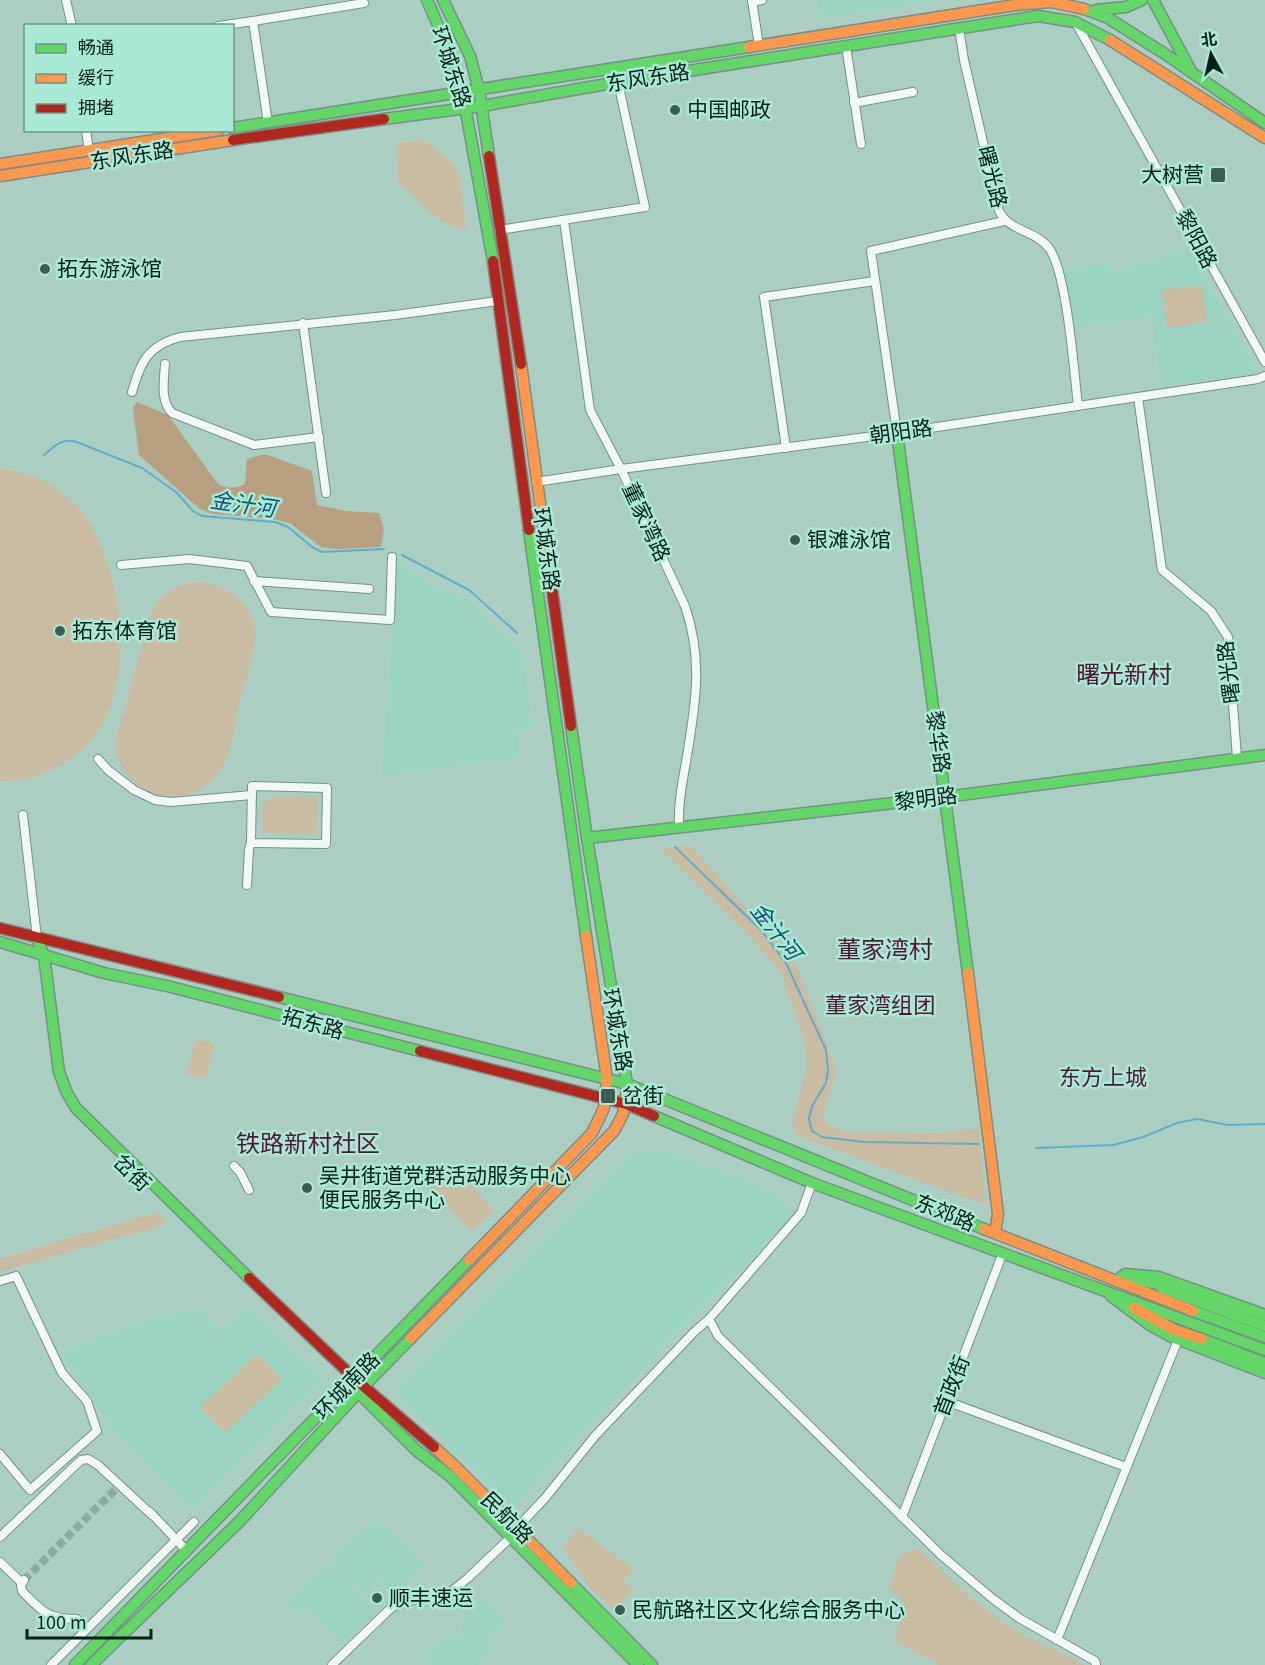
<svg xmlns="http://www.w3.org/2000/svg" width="1265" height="1665" viewBox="0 0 1265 1665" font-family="Georgia,'Noto Sans SC',serif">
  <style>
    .built { fill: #9bd3c2 }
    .green { fill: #cabba3 }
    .forest { fill: #b79f80 }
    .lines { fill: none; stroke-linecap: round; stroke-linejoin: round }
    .stream { stroke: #60acc8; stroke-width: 2 }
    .street-tunnel { stroke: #8aaba1; stroke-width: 8; stroke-dasharray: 8 4; stroke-linecap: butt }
    .street-casing { stroke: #759088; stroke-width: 10 }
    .fast-casing { stroke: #759088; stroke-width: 13 }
    .slow-casing { stroke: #759088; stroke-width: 13 }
    .jam-casing { stroke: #759088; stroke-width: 13 }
    .street { stroke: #f2f8f6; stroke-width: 8 }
    .fast { stroke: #63d668; stroke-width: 10 }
    .slow { stroke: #ff974d; stroke-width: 10 }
    .jam { stroke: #b3261e; stroke-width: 10 }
    .poi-dot { fill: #3f5c54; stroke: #aae9d5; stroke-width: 2 }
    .labels { text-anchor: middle; stroke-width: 5; stroke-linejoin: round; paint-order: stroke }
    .street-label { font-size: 21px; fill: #051f19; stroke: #aae9d5 }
    .poi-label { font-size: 21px; fill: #051f19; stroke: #aae9d5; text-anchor: start }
    .water-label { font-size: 22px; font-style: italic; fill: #0c5675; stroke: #aae9d5 }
    .neighbourhood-label { font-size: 22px; fill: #541535; stroke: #aae9d5 }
    .quarter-label { font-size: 24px; fill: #541535; stroke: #aae9d5 }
  </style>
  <rect width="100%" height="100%" fill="#abcec3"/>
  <!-- built -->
  <g class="built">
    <polygon points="818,0 942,0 821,19"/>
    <polygon points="1188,249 1252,360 1254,375 1162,386 1151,317 1072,328 1064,269 1106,263 1113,272"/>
    <polygon points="398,561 430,584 465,598 522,652 533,727 516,730 520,757 382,776"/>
    <polygon points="661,1149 753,1182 784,1201 794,1216 686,1323 514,1506 393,1391 630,1152"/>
    <polygon points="247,1306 323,1380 192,1511 114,1431 61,1352 117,1330 199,1307 220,1332"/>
    <polygon points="376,1518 425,1566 397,1598 379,1580 364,1595 330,1563"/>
    <polygon points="328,1563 376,1612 341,1645 306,1608 299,1615 287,1603"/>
    <polygon points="483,1599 504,1617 505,1623 487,1642 490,1648 479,1665 433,1665 426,1659 448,1632 457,1639 466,1618"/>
  </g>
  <!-- green -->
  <g class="green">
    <polygon points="424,140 454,164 459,175 466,230 449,225 428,212 423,204 398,183 397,143"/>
    <polygon points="1202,285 1207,322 1167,328 1162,290"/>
    <path d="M0 469C31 472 54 482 76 505 96 524 107 561 114 587 132 666 118 756 27 779 19 781 9 781 0 781Z"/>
    <path d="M196 582C227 583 258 605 255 638 254 659 244 685 239 705 234 727 232 756 218 774 205 790 186 799 165 797 139 793 113 768 116 740 118 727 124 713 127 700 135 671 143 641 151 612 160 593 177 585 196 582Z"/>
    <polygon points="272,796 318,797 317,834 263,833 263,804"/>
    <polygon points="690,845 785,951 797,966 835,1065 835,1078 822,1119 840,1132 940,1133 979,1128 985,1205 795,1135 792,1121 807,1067 805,1043 781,972 743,929 660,849"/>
    <polygon points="196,1039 215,1044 206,1079 187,1074"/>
    <polygon points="445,1171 464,1177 494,1211 471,1231 419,1176 431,1172"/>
    <polygon points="157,1212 167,1222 161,1226 0,1272 0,1259"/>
    <polygon points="257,1354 282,1379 225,1433 200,1407"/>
    <polygon points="578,1528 633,1569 623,1580 634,1591 614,1609 590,1588 563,1547"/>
    <polygon points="918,1548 975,1602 1016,1631 1085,1665 939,1665 894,1641 904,1602 889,1589 900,1555"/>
  </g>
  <!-- forest -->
  <path class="forest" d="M137 402 168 415 218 484C229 489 235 489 245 484L247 459 265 454 312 471 317 505 345 511 379 513 384 530 381 547 337 549 321 547 290 523 268 518 213 514 200 509 139 455 133 408Z"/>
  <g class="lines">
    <!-- stream -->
    <g class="stream">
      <path d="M44 455C54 447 60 439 74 441L142 468 176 492 193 511 202 516 275 522 288 527 312 547 322 552 384 549"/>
      <polyline points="402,555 469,590 517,633"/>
      <polyline points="675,847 761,930 786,963 826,1050 828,1071 826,1083 812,1106 809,1119 812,1131 822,1137 864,1142 979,1144"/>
      <polyline points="1036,1148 1114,1145 1143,1137 1177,1123 1197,1119 1228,1125 1265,1124"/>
    </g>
    <!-- street-tunnel -->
    <polyline class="street-tunnel" points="24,1580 123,1482"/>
    <defs>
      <g id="street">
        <polyline points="66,0 72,26"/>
        <polyline points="752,0 759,46"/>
        <polyline points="752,2 762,0"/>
        <polyline points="253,21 364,3"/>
        <polyline points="1076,23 1265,362"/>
        <polyline points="218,26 253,21 268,123"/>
        <path d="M959 28 964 60 999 211C1010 232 1035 230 1049 248 1067 273 1074 371 1078 406"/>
        <polyline points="846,46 861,144"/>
        <polyline points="854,103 913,92"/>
        <polyline points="86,130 89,151"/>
        <path d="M564 220 590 410 621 469 685 606C704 661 695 707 686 762 682 784 678 805 679 827"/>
        <polyline points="499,230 645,207 618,82"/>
        <polyline points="303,323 326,493"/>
        <path d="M165 364C164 380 160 401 172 413L254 445 319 437"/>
        <path d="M132 392C141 362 147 346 180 337L395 315 498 301"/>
        <polyline points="1138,397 1162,570 1211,611 1228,637 1237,758"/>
        <polyline points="897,433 871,251 1004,221"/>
        <polyline points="786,448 764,297 875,281"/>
        <polyline points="536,482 621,469 897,433 1258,379 1265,376"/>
        <polyline points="121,565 189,559 247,566 271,612 390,620 392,557"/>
        <polyline points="254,581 369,589"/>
        <polyline points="98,759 108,770 134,790 155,800 171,802 252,795"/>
        <polygon points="252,786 327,788 326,844 251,843"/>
        <polyline points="23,815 37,938"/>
        <polyline points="247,885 249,849 251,843"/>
        <polyline points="234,1166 240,1172 249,1190"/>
        <polyline points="812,1183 801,1213 709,1319 718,1336 941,1555 993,1599 1019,1618 1095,1661 1096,1665"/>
        <polyline points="0,1281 16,1276 62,1373 87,1401 97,1431 30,1490 0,1454"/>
        <polyline points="946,1401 1126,1467"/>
        <polyline points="150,1512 187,1551"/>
        <polyline points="902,1517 1002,1255"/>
        <polyline points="517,1528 546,1497 595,1436 694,1332 709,1319"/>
        <polyline points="0,1537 81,1460 88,1459 98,1465 152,1515"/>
        <polyline points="0,1562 22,1583"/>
        <path d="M24 1580 21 1586 22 1591C42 1611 46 1619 77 1619L87 1628"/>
        <polyline points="1057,1640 1178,1340"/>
        <polyline points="51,1665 194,1522"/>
        <polyline points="332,1665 392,1607 413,1600 441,1597 448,1594 468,1578 511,1537"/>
      </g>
      <g id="fast">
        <polyline points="427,0 450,53 463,95 493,261"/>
        <polyline points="443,0 470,56 479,90 489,156"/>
        <polyline points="1153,0 1190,69"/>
        <polyline points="1084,9 1108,18 1165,54 1265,123"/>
        <polyline points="1096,10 1126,7 1142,0"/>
        <polyline points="384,119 482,106 618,82 1038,16 1075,22 1110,40"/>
        <polyline points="232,128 749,47"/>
        <polyline points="897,433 968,973"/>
        <polyline points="529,530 586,936"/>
        <polyline points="571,726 587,838 627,1084 626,1096"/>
        <polyline points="587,838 946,797 1265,755"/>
        <polyline points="37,938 44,956 59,1072 67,1093 76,1108 249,1278"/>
        <polyline points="0,942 104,973 167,986 420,1051"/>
        <polyline points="279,997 627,1084 984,1229"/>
        <polyline points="654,1116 812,1183 1265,1350"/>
        <polyline points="1125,1274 1159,1277 1265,1315"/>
        <polyline points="1121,1277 1159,1284 1162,1288"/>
        <polyline points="1162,1288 1265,1326"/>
        <polyline points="1111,1296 1150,1325 1172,1337 1265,1373"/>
        <polyline points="1193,1311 1265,1337"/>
        <polyline points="1202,1339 1265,1363"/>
        <polyline points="353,1387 417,1451 450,1476 638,1665"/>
        <polyline points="571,1583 652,1665"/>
        <polyline points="75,1665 469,1260"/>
        <polyline points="91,1665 240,1521 364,1386 411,1338"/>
      </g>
      <g id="slow">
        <polyline points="1110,40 1265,138"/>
        <polyline points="749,47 1015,5 1051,2 1084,9"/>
        <polyline points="0,164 219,130"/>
        <polyline points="0,176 233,140"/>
        <polyline points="521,364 550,575"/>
        <polyline points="968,973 998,1214 995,1233"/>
        <polyline points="984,1229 1193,1311"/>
        <polyline points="469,1260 592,1133 604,1108 607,1079 586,936"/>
        <polyline points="1134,1308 1175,1330 1202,1339"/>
        <polyline points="411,1338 614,1131 623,1114 626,1096"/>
        <polyline points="434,1447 457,1468 571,1583"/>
      </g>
      <g id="jam">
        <polyline points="233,140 384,119"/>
        <polyline points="489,156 521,364"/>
        <polyline points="493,261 529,530"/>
        <polyline points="550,575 571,726"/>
        <polyline points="0,928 279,997"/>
        <polyline points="420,1051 626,1104 654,1116"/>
        <polyline points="249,1278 354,1378 434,1447"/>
      </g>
    </defs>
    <!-- street casing -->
    <use href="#street" class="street-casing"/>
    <!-- fast casing -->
    <use href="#fast" class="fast-casing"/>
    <!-- slow casing -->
    <use href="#slow" class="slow-casing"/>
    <!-- jam casing -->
    <use href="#jam" class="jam-casing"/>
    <!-- street -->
    <use href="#street" class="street"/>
    <!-- fast -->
    <use href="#fast" class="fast"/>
    <!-- slow -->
    <use href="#slow" class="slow"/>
    <!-- jam -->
    <use href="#jam" class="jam"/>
  </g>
  <!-- markers -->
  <g class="poi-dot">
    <circle cx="675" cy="110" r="6"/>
    <rect x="1210" y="167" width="16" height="16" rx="3"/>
    <circle cx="45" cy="269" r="6"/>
    <circle cx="795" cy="540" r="6"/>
    <circle cx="60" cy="631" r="6"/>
    <rect x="600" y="1088" width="16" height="16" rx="3"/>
    <circle cx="307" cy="1188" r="6"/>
    <circle cx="377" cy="1598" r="6"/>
    <circle cx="620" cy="1610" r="6"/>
  </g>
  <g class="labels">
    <!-- street labels -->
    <g class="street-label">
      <text transform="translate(451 67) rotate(72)" y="7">环城东路</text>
      <text transform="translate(648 78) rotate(-9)" y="7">东风东路</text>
      <text transform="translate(132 156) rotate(-9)" y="7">东风东路</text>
      <text transform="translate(992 177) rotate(76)" y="7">曙光路</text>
      <text transform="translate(1196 239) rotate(62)" y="7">黎阳路</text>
      <text transform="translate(901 432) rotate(-8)" y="7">朝阳路</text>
      <text transform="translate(646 522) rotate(65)" y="7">董家湾路</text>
      <text transform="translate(546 549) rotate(82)" y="7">环城东路</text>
      <text transform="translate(1229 672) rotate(-97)" y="7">曙光路</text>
      <text transform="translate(938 742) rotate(82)" y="7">黎华路</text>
      <text transform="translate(926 799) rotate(-7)" y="7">黎明路</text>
      <text transform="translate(313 1024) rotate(15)" y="7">拓东路</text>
      <text transform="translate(617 1030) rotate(80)" y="7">环城东路</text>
      <text transform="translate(132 1173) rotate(44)" y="7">岔街</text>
      <text transform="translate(945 1213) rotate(22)" y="7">东郊路</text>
      <text transform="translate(347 1386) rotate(-46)" y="7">环城南路</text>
      <text transform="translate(952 1386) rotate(-69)" y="7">首政街</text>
      <text transform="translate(507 1518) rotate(45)" y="7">民航路</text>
    </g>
    <!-- poi labels -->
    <g class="poi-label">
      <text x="687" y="117">中国邮政</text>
      <text x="1204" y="182" text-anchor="end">大树营</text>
      <text x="57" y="276">拓东游泳馆</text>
      <text x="807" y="547">银滩泳馆</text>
      <text x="72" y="638">拓东体育馆</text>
      <text x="622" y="1103">岔街</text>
      <text x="319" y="1183">吴井街道党群活动服务中心<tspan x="319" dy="24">便民服务中心</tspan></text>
      <text x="389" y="1605">顺丰速运</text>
      <text x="632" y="1617">民航路社区文化综合服务中心</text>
    </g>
    <!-- water labels -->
    <g class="water-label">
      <text transform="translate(243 504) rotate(8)" y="8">金汁河</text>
      <text transform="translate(776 931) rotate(52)" y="8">金汁河</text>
    </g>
    <!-- neighbourhood labels -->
    <g class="neighbourhood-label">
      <text x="880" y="1013">董家湾组团</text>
      <text x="1103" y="1085">东方上城</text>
    </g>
    <!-- quarter labels -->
    <g class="quarter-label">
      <text x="1124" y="683">曙光新村</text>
      <text x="885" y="958">董家湾村</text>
      <text x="308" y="1152">铁路新村社区</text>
    </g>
  </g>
  <!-- legend -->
  <rect x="24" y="24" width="210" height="108" fill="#aae9d5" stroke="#68988a" stroke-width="1.5"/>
  <rect x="36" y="44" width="30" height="9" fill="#63d668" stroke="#68988a" stroke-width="1.5"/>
  <text x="78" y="54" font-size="18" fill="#051f19">畅通</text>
  <rect x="36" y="74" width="30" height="9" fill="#ff974d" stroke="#68988a" stroke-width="1.5"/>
  <text x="78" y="84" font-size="18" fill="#051f19">缓行</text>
  <rect x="36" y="104" width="30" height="9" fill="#b3261e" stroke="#68988a" stroke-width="1.5"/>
  <text x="78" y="114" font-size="18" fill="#051f19">拥堵</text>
  <!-- north arrow -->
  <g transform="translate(1211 54) rotate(352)" stroke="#aae9d5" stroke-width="4.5" paint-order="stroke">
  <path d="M0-4.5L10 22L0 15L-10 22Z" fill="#051f19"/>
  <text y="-9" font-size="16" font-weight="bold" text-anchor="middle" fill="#051f19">北</text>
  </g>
  <!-- scale -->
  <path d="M27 1629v9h124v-9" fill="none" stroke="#051f19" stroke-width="3"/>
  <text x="36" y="1629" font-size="18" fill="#051f19" stroke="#aae9d5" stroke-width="4.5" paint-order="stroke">100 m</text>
</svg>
